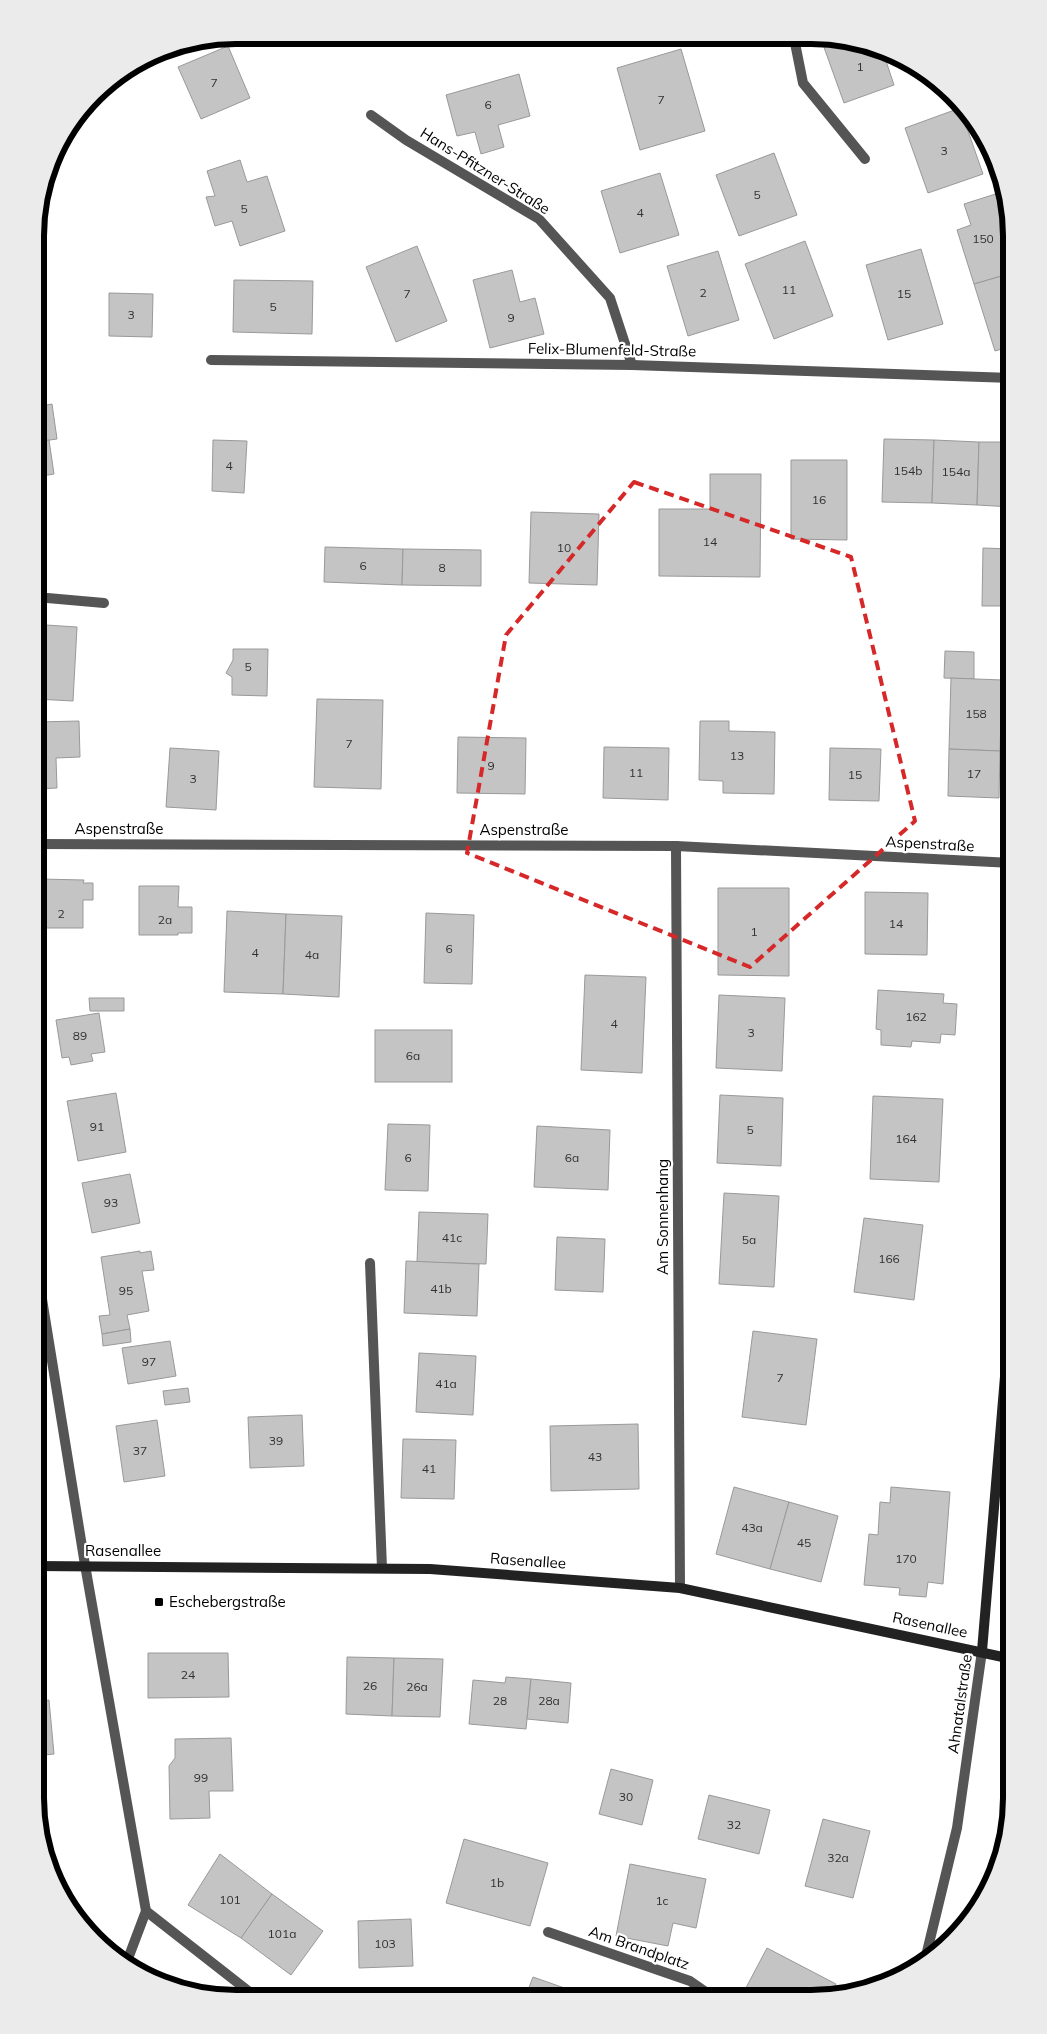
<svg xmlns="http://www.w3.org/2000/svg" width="1047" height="2034" viewBox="0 0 1047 2034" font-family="Mulish,sans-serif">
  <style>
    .building { fill: #c4c4c4; stroke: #999 }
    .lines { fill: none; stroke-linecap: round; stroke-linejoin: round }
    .lane { stroke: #555; stroke-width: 10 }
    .street { stroke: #555; stroke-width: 10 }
    .secondary { stroke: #222; stroke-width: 10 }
    .marked { fill: none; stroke: #d62828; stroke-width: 4; stroke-dasharray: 10 6; stroke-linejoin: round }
    .poi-dot { fill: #000; stroke: #fff; stroke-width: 2 }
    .labels { text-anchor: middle; stroke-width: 4.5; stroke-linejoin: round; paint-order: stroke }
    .number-label { font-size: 12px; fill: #313131 }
    .street-label { font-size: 15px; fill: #000; stroke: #fff }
    .poi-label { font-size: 15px; fill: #000; stroke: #fff; text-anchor: start }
    .rim { fill: none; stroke: #000; stroke-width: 6 }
  </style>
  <rect width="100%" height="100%" fill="#fff"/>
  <!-- building -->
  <g class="building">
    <polygon points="821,39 850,39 882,49 894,85 844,103"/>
    <polygon points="228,46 250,98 201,119 178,67"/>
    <polygon points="681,49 705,131 640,150 617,68"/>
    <polygon points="519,74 530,116 498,125 504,147 481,154 475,132 457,136 446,95"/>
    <polygon points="960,108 983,174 928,193 905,128"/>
    <polygon points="774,153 797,215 739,236 716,175"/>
    <polygon points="240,160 247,182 267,176 285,231 240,246 232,221 215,226 206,197 215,196 207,171"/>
    <polygon points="660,173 679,235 620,253 601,191"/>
    <polygon points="1005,191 1010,224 1002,227 1009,250 1012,249 1012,273 974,284 957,230 971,225 964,204"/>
    <polygon points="805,241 833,316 774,339 745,264"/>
    <polygon points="417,246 447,321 396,342 366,267"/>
    <polygon points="921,249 943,324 888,340 866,265"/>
    <polygon points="718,251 739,320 688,336 667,266"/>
    <polygon points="512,270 520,302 535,298 544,334 490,348 473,280"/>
    <polygon points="1012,273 1012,346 995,351 974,284"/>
    <polygon points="234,280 313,281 312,334 233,332"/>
    <polygon points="109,293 153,294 152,337 109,336"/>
    <polygon points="52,404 57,439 36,442 36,407"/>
    <polygon points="884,439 934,440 932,503 882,502"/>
    <polygon points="49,440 54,474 36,477 36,442"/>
    <polygon points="213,440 247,441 244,493 212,491"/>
    <polygon points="934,440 979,442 977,505 932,503"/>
    <polygon points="979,442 1012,442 1012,507 977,505"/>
    <polygon points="791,460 847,460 847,540 791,539"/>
    <polygon points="710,474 761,474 760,577 659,576 659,509 710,509"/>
    <polygon points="531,512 599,514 597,585 529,583"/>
    <polygon points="36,515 45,567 36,569"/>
    <polygon points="325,547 403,549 402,585 324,582"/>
    <polygon points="983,548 1012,549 1012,606 982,606"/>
    <polygon points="403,549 481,550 481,586 402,585"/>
    <polygon points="46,625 77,627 73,701 36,699 36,649 44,649"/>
    <polygon points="233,649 268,649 267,696 232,695 232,677 226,673 233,660"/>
    <polygon points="945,651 974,652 974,679 944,678"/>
    <polygon points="951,678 1002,680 1000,751 949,749"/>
    <polygon points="317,699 383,700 381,789 314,787"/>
    <polygon points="79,721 80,757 56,758 57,788 36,789 36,722"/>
    <polygon points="700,721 729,721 729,731 775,732 774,794 723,793 723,781 699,780"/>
    <polygon points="458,737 526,738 525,794 457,793"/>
    <polygon points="604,747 669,748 668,800 603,798"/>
    <polygon points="170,748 219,751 216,810 166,807"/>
    <polygon points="830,748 881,749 879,801 829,800"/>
    <polygon points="949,749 1000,751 999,798 948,796"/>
    <polygon points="40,879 84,880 83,883 93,883 93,900 83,900 83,928 39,928"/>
    <polygon points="139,886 179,886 178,907 192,907 192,933 178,933 178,935 139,935"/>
    <polygon points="718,888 789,888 789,976 718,975"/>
    <polygon points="865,892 928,893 927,955 865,954"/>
    <polygon points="227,911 286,914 283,994 224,992"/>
    <polygon points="426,913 474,915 472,984 424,983"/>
    <polygon points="286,914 342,916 339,997 283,994"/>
    <polygon points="585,975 646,977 642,1073 581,1070"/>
    <polygon points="878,990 944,994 943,1003 957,1004 955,1035 941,1034 940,1043 912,1041 911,1047 881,1045 881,1030 876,1029"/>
    <polygon points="719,995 785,998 782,1071 716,1068"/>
    <polygon points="89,998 124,998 124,1011 90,1011"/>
    <polygon points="99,1013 105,1052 91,1054 93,1061 71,1065 69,1057 62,1058 56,1020"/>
    <rect x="375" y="1030" width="77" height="52"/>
    <polygon points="116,1093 126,1152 78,1161 67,1101"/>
    <polygon points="720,1095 783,1098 781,1166 717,1163"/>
    <polygon points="873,1096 943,1099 939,1182 870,1179"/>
    <polygon points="388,1124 430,1125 428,1191 385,1190"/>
    <polygon points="537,1126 610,1130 608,1190 534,1187"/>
    <polygon points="130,1174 140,1223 92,1233 82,1183"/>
    <polygon points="724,1193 779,1196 774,1287 719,1284"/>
    <polygon points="419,1212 488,1214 486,1264 417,1262"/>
    <polygon points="864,1218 923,1225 914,1300 854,1292"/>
    <polygon points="557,1237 605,1239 603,1292 555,1290"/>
    <polygon points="140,1251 140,1253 151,1251 154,1270 142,1271 149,1311 127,1315 130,1329 102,1334 99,1316 110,1315 101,1257"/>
    <polygon points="406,1261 479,1264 477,1316 404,1313"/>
    <polygon points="130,1329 131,1342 103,1346 102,1334"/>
    <polygon points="753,1331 817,1339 806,1425 742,1417"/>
    <polygon points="170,1341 176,1376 128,1384 122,1348"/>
    <polygon points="419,1353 476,1356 473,1415 416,1412"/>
    <polygon points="188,1388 190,1402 165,1405 163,1391"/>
    <polygon points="302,1415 304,1466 250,1468 248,1417"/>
    <polygon points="157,1420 165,1476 124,1482 116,1426"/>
    <polygon points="638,1424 639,1489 551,1491 550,1426"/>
    <polygon points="403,1439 456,1440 454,1499 401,1498"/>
    <polygon points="734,1487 789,1502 770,1569 716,1554"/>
    <polygon points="891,1487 950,1492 943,1584 928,1582 926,1597 899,1595 900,1588 864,1585 869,1534 878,1535 880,1502 890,1503"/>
    <polygon points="789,1502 838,1516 821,1582 770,1569"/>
    <polygon points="148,1653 228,1653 229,1697 148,1698"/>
    <polygon points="347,1657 394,1658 392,1716 346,1714"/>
    <polygon points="394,1658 443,1659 440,1717 392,1716"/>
    <polygon points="506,1677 531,1679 526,1729 469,1724 473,1680 505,1683"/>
    <polygon points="531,1679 571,1683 568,1723 527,1719"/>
    <polygon points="49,1700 54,1754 35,1756 35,1702"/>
    <polygon points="231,1738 233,1791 209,1791 210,1818 170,1819 169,1766 175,1758 175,1739"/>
    <polygon points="611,1769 653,1780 642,1825 599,1814"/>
    <polygon points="709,1795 770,1810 759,1854 698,1839"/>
    <polygon points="823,1819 870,1831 853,1898 805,1886"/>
    <polygon points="464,1839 548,1863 530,1926 446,1903"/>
    <polygon points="220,1854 272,1894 241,1938 188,1905"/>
    <polygon points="630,1864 706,1879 696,1928 673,1923 668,1946 616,1936"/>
    <polygon points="272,1894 323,1931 291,1975 241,1938"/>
    <polygon points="411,1919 413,1966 359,1968 358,1921"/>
    <polygon points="767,1948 836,1984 829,1996 811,1999 740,1999"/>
    <polygon points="533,1977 593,1998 525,1998"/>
  </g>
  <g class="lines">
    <!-- lane -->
    <g class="lane">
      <polyline points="36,597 104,603"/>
      <polyline points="370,1263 382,1568"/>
      <polyline points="548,1932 690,1981 716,1999"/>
    </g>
    <!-- street -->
    <g class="street">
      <polyline points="794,38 803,83 865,159"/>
      <polyline points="371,115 406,140 539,219 610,298 632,365"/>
      <polyline points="211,360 632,365 1012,378"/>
      <polyline points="36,844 676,846 1012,863"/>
      <polyline points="676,846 680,1588"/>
      <polyline points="36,1262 85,1565 146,1911 256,1997"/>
      <polyline points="126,1964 146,1911"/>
      <polyline points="922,1966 925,1960 957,1828 982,1651"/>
    </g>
    <!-- secondary -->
    <g class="secondary">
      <polyline points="35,1566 430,1569 680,1588 1012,1659"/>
      <polyline points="982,1651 1012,1293"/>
    </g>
  </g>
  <!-- marked area -->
  <path class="marked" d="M634 482 851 557 915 821 750 967 467 853 506 635Z"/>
  <!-- markers -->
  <rect class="poi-dot" x="154" y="1597" width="10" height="10" rx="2.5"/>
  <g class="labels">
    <!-- number labels -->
    <g class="number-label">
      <text x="860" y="71">1</text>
      <text x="214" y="87">7</text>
      <text x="661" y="104">7</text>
      <text x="488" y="109">6</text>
      <text x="944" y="155">3</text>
      <text x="757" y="199">5</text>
      <text x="244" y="213">5</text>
      <text x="640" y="217">4</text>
      <text x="983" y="243">150</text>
      <text x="789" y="294">11</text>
      <text x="703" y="297">2</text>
      <text x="407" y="298">7</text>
      <text x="904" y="298">15</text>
      <text x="273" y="311">5</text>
      <text x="131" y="319">3</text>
      <text x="511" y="322">9</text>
      <text x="229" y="470">4</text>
      <text x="908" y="475">154b</text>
      <text x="956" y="476">154a</text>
      <text x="819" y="504">16</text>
      <text x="710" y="546">14</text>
      <text x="564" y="552">10</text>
      <text x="363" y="570">6</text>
      <text x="442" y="572">8</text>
      <text x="248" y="671">5</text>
      <text x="976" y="718">158</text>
      <text x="349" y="748">7</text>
      <text x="737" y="760">13</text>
      <text x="491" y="770">9</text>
      <text x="636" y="777">11</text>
      <text x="974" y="778">17</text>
      <text x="855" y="779">15</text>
      <text x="193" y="783">3</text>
      <text x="61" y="918">2</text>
      <text x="165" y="924">2a</text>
      <text x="896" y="928">14</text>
      <text x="754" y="936">1</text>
      <text x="449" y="953">6</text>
      <text x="255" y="957">4</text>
      <text x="312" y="959">4a</text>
      <text x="916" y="1021">162</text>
      <text x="614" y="1028">4</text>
      <text x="751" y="1037">3</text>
      <text x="80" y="1040">89</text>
      <text x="413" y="1060">6a</text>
      <text x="97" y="1131">91</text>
      <text x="750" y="1134">5</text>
      <text x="906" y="1143">164</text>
      <text x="408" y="1162">6</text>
      <text x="572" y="1162">6a</text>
      <text x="111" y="1207">93</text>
      <text x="452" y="1242">41c</text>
      <text x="749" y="1244">5a</text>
      <text x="889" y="1263">166</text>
      <text x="441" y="1293">41b</text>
      <text x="126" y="1295">95</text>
      <text x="149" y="1366">97</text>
      <text x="780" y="1382">7</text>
      <text x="446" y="1388">41a</text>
      <text x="276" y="1445">39</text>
      <text x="140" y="1455">37</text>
      <text x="595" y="1461">43</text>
      <text x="429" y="1473">41</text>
      <text x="752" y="1532">43a</text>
      <text x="804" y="1547">45</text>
      <text x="906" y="1563">170</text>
      <text x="188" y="1679">24</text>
      <text x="370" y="1690">26</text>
      <text x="417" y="1691">26a</text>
      <text x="500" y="1705">28</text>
      <text x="549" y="1705">28a</text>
      <text x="201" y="1782">99</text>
      <text x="626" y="1801">30</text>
      <text x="734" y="1829">32</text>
      <text x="838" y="1862">32a</text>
      <text x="497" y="1887">1b</text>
      <text x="230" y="1904">101</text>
      <text x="662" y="1905">1c</text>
      <text x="282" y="1938">101a</text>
      <text x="385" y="1948">103</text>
    </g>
    <!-- street labels -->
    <g class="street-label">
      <text transform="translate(485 171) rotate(32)" y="5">Hans-Pfitzner-Straße</text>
      <text transform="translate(612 350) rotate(1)" y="5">Felix-Blumenfeld-Straße</text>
      <text x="119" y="834">Aspenstraße</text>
      <text x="524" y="835">Aspenstraße</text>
      <text transform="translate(930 844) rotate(3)" y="5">Aspenstraße</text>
      <text transform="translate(663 1217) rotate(-90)" y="5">Am Sonnenhang</text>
      <text x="123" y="1556">Rasenallee</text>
      <text transform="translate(528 1561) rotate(4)" y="5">Rasenallee</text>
      <text transform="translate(930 1625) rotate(12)" y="5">Rasenallee</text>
      <text transform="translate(960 1704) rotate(-82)" y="5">Ahnatalstraße</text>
      <text transform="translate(639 1948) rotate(19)" y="5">Am Brandplatz</text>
    </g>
    <!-- poi labels -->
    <g class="poi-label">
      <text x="169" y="1607">Eschebergstraße</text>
    </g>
  </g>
  <!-- crop -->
  <path d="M0 0H1047V2034H0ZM236 44H811A192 192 0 0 1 1003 236V1798A192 192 0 0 1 811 1990H236A192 192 0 0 1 44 1798V236A192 192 0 0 1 236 44Z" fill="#ebebeb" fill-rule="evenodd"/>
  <path class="rim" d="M236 44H811A192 192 0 0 1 1003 236V1798A192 192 0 0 1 811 1990H236A192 192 0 0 1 44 1798V236A192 192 0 0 1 236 44Z"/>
</svg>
